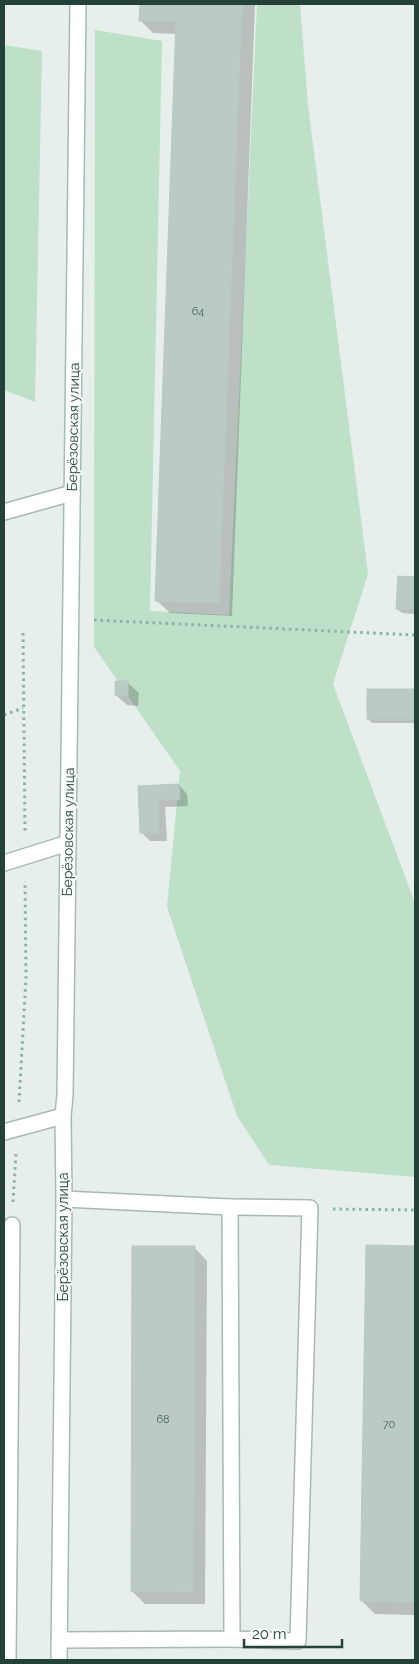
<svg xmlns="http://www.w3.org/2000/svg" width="419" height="1664" viewBox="0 0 419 1664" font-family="Raleway,sans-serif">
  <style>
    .green { fill: #bfe0c8 }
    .shadow { fill: #0003 }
    .building { fill: #bbcac4; stroke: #b8c9c2 }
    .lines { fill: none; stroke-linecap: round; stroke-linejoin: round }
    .lane-casing { stroke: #a8b8b2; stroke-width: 18 }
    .street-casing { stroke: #a8b8b2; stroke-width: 18 }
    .secondary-casing { stroke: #a4bbb3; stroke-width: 18 }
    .path { stroke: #86b3a5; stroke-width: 3; stroke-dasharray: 2.5 4; stroke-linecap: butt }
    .lane { stroke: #fff; stroke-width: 15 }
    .street { stroke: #fff; stroke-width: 15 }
    .secondary { stroke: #fff; stroke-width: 15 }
    .labels { text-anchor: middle; stroke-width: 4; stroke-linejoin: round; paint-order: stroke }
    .number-label { font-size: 11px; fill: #4a645c }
    .street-label { font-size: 14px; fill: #24423a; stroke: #f7fbf9 }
  </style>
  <rect width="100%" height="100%" fill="#e6efeb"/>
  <!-- green -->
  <g class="green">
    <polygon points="257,4 300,4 308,105 368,574 333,684 415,903 415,1177 269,1165 237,1116 167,907 180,771 94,647 95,30 162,41 150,611 229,615"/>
    <polygon points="4,45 42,51 35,402 4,390"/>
  </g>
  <!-- shadow -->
  <g class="shadow">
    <polygon points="141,4 255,4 232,616 170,613 156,600 177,34 153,33 140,20"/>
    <polygon points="399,577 415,578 415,614 402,613 397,609"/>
    <polygon points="128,683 139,693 138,706 127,705 116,695"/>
    <polygon points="368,690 415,690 415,723 372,723 368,719"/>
    <polygon points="179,785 187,794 188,806 165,807 167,841 150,841 142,833 140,787"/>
    <polygon points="194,1247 207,1261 205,1604 145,1604 132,1591"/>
    <polygon points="367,1247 415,1247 415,1615 375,1614 362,1601"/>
  </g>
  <!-- building -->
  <g class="building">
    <polygon points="140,4 242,4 219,603 155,601 176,22 139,21"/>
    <polygon points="398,576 415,577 415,610 396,609"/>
    <polygon points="115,681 128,681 128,696 115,695"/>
    <rect x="367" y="689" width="48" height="30"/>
    <polygon points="179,784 180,799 158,800 159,833 140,833 138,786"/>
    <polygon points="366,1245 415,1246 415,1602 360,1601"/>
    <polygon points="132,1246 195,1246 193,1592 131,1591"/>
  </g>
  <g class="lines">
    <defs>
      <g id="lane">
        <polyline points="4,512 72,493"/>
        <polyline points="4,863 68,843"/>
        <polyline points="230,1207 310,1208 298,1641 232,1639"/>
        <polyline points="59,1640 232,1639 230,1207 64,1199"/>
        <polyline points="8,1660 12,1225"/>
      </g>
      <polyline id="street" points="4,1132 63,1116"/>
      <polyline id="secondary" points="59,1660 64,1199 63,1116 65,1095 78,4"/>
    </defs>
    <!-- lane casing -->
    <use href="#lane" class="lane-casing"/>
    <!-- street casing -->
    <use href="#street" class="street-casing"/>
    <!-- secondary casing -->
    <use href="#secondary" class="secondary-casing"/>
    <!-- path -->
    <g class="path">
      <polyline points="94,620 415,635"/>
      <polyline points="23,633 25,832"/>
      <polyline points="4,715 23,708"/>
      <polyline points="19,1102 26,978 25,881"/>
      <polyline points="13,1202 16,1153"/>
      <polyline points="333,1209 415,1210"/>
    </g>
    <!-- lane -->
    <use href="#lane" class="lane"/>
    <!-- street -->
    <use href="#street" class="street"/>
    <!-- secondary -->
    <use href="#secondary" class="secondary"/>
  </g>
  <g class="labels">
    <!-- number labels -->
    <g class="number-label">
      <text x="198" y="315">64</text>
      <text x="163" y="1423">68</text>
      <text x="389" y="1428">70</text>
    </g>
    <!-- street labels -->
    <g class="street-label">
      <text transform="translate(73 427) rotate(-89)" y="5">Берёзовская улица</text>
      <text transform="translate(68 832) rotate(-89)" y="5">Берёзовская улица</text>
      <text transform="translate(63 1237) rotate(-90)" y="5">Берёзовская улица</text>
    </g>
  </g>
  <!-- border -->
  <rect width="419" height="1664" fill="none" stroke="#24423a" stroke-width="10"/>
  <!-- scale -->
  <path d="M244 1639v8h98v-8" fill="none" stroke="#24423a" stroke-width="2.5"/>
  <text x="252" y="1639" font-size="15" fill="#24423a" stroke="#f7fbf9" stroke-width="4" paint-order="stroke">20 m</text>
</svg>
